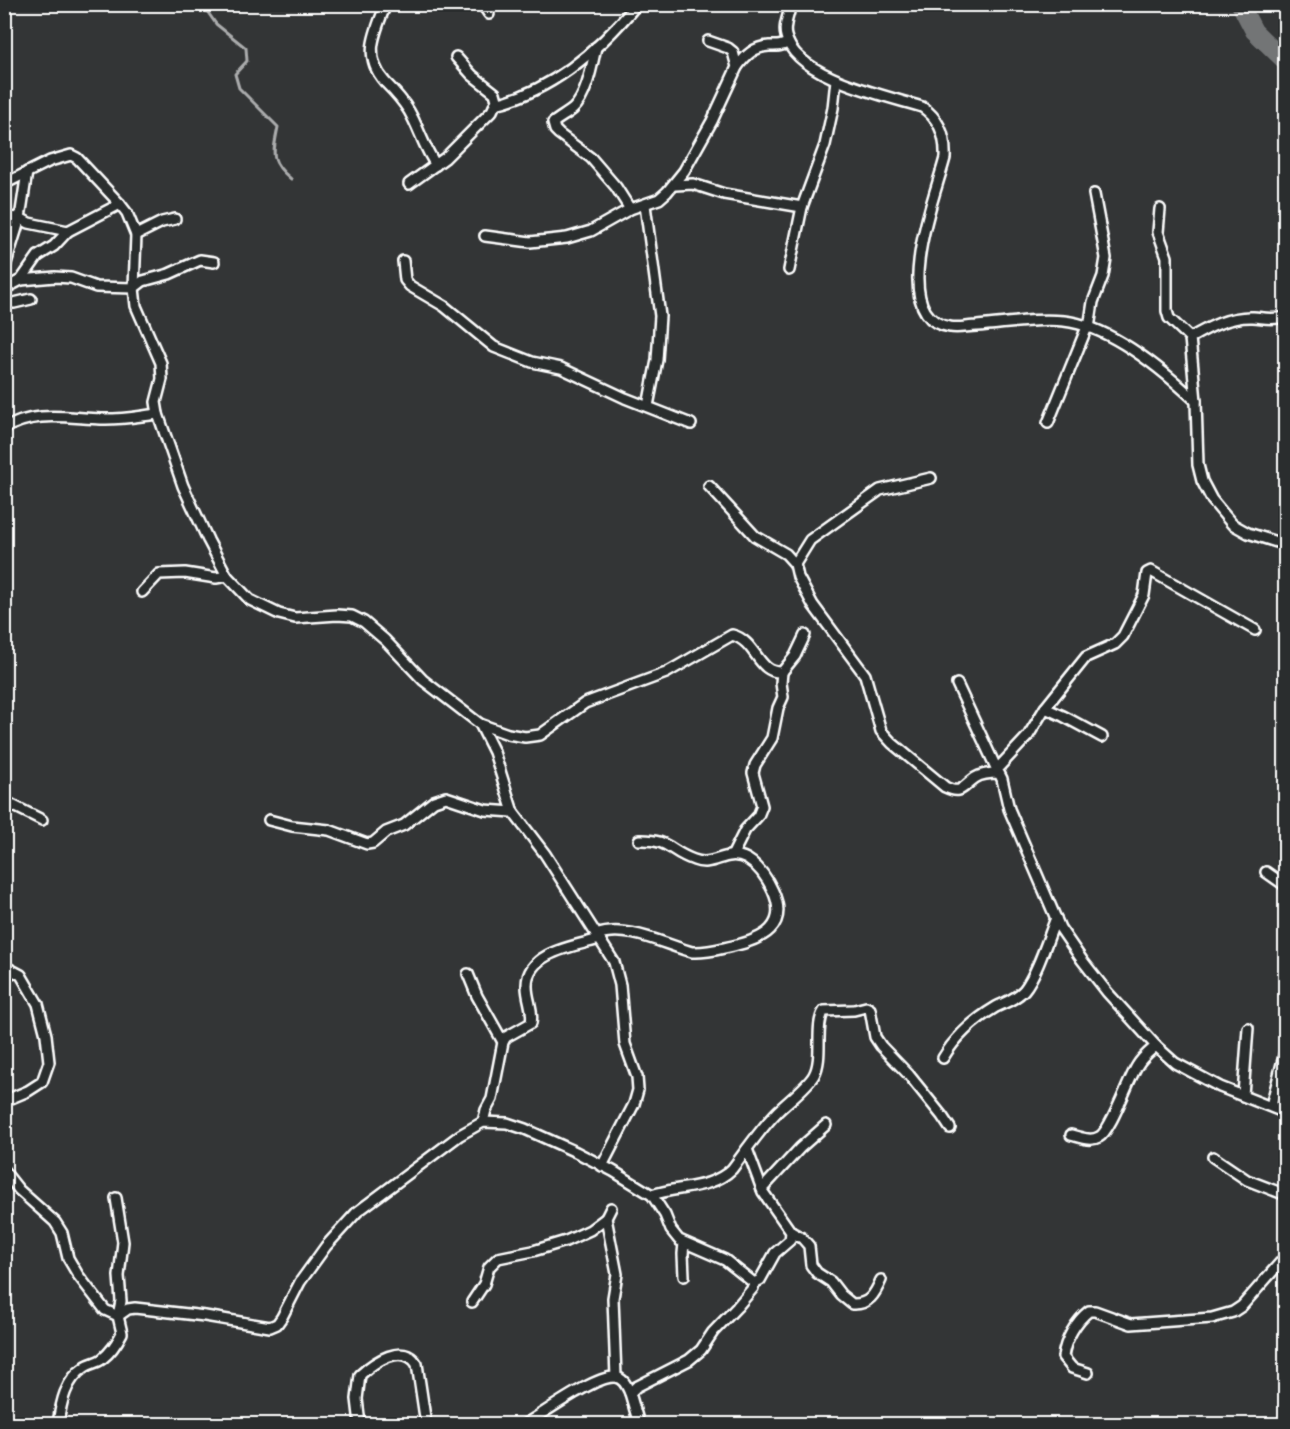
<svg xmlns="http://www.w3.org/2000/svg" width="1290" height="1429" viewBox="0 0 1290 1429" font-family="Pangolin,sans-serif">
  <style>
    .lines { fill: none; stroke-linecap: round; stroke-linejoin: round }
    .stream { stroke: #abacad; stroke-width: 3 }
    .river { stroke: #737576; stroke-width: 18 }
    .minor-casing { stroke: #fff; stroke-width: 14 }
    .minor { stroke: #2a2d2e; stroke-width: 9 }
  </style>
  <rect width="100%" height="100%" fill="#333536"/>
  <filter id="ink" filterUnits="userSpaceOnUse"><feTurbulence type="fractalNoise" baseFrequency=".0167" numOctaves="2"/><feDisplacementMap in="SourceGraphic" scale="12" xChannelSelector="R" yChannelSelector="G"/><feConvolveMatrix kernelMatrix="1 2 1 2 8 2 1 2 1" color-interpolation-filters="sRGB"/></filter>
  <g filter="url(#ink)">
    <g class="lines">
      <!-- stream -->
      <path class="stream" d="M202 4 216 24 246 48 247 61 235 74 239 88 278 127C273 153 269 161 291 179"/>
      <!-- river -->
      <polyline class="river" points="1240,4 1254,31 1286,62"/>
      <defs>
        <g id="minor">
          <path d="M386 4C375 33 362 56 385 82 394 91 402 99 409 111 419 128 424 148 436 165"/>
          <polyline points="482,4 489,14"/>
          <path d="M791 4C789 15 783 26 786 36 795 77 887 96 922 107 940 119 946 137 945 158 936 194 886 318 950 327 958 329 968 326 977 326 1005 324 1036 318 1064 321 1110 326 1163 370 1196 401"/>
          <path d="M596 47C592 65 587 96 573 109 567 114 559 118 553 123L555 130 559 134 591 158 616 187 630 209"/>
          <path d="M737 67C746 55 754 47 769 46 776 46 781 47 788 42"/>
          <path d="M495 104C553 91 600 49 637 4"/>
          <polyline points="4,184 50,161 71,155 77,158 120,204 127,213 136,235 134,288 136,306 161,363 162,379 156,402 158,414 183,486 208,540 227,576 250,600 279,614 295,618 337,615 352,616 364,622 385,640 423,680 480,724 494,752 513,812 545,854 614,962 620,985 625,1044 637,1077 638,1090 634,1104 602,1166"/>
          <polyline points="409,184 445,158 492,111 497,100 495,93 472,75 456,57"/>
          <polyline points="675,185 693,184 724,194 802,207"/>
          <polyline points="645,205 660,316 657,360 648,406"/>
          <polyline points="1160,209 1158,232 1167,257 1167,311 1169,318 1190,338"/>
          <polyline points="4,217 20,218 29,223 68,231"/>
          <polyline points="136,235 162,222 175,219"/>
          <polyline points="485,236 530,242 567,238 591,231 630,209 659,199 667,192 684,171 712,121 737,67 733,52 728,48 708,41"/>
          <polyline points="403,261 405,280 410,286 444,306 494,347 532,362 561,368 625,398 691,424"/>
          <polyline points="4,270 20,218 27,172"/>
          <polyline points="789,270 802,207 825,145 833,108 836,80"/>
          <polyline points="21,280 55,277 71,278 96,287 134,288 143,281 169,274 200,260 214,262"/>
          <polyline points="4,289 21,280 38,256 54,246 68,231 120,204"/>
          <polyline points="4,302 14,303 31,299"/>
          <path d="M1286 317C1271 320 1266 318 1253 317 1230 316 1209 327 1190 338L1196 401 1198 465 1202 481 1212 500 1232 524 1248 533 1286 545"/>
          <polyline points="1089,328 1093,302 1103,276 1106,258 1094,194"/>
          <polyline points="1048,423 1087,327"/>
          <path d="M4 429C34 410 68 418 101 419 120 420 140 416 158 414"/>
          <path d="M931 478 880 490 810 540 795 564 798 577 813 605 865 675 881 731 892 743 945 787C962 795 962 787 975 778 981 774 991 773 999 773L1002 779 1009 809 1060 928 1082 960 1107 992 1156 1046 1175 1063 1220 1087 1286 1113"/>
          <polyline points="709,486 755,536 786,554 795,564"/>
          <polyline points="142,592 159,574 185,573 216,578 227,576"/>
          <polyline points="782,672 795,656 805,635"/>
          <polyline points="957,684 998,772"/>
          <polyline points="1045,708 1063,716 1102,737"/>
          <path d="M480 724 508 734 525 737 540 735 585 703 666 673 732 635C757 641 757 674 782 672"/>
          <polyline points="997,769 1028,736 1045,708 1086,657 1115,644 1123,636 1144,595 1147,573 1151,571 1255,630"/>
          <polyline points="4,801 42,820"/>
          <polyline points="269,820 292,826 329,830 367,844 373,843 386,832 404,825 434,801 446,797 485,810 513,812"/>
          <polyline points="733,854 745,830 758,816 762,806 753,773 755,765 772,738 778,708 783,697 781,683 782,672"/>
          <polyline points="1266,872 1286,886"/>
          <path d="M596 935C627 924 663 944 692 952 707 953 719 949 733 946 763 939 789 927 773 891 767 878 759 866 747 859 725 848 714 868 694 860 668 851 670 839 639 840"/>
          <polyline points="4,966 21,975 38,1004 46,1035 49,1062 42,1082 28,1091 4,1101"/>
          <polyline points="468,974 477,996 503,1042"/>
          <path d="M943 1058C956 1036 974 1020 996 1007 1006 1002 1016 999 1024 990 1037 974 1048 938 1056 918"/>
          <polyline points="1243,1095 1248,1028"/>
          <polyline points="1271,1106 1286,1048"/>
          <path d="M483 1122 486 1110 492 1099 503 1042 506 1037 531 1023C534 1010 527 1000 527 986 526 952 575 946 600 939"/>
          <path d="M1071 1135C1080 1137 1090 1142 1099 1137 1111 1131 1128 1080 1137 1066 1142 1057 1149 1052 1156 1046"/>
          <polyline points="747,1149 763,1192 791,1232 790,1240 775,1253 760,1280 754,1283"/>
          <polyline points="1213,1157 1247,1180 1286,1195"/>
          <path d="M4 1171 19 1190 55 1222 62 1233 68 1258 78 1275 105 1310 118 1316 122 1333C117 1343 111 1352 102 1359 97 1363 90 1363 85 1367 65 1380 61 1403 58 1424"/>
          <polyline points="762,1189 800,1148 826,1125"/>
          <path d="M652 1195C678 1186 711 1190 732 1169 747 1149 761 1128 778 1111 788 1101 808 1086 814 1075 824 1057 814 1026 824 1011L854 1010 866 1007 870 1009 875 1037 881 1046 909 1075 942 1116 950 1128"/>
          <polyline points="116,1198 123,1242 119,1276 121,1301 118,1316"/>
          <polyline points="611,1208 606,1218 617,1274 613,1298 616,1377"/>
          <path d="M791 1232 802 1238 809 1246 811 1265 817 1273 831 1282 841 1295 852 1304C869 1305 875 1294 881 1280"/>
          <polyline points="684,1276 683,1254 684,1243"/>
          <polyline points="472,1302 484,1284 489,1267 498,1258 533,1251 566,1241 590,1230 606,1218"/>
          <polyline points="118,1316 128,1309 135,1308 205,1316 270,1327 277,1324 282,1317 300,1282 326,1246 357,1212 460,1135 483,1122 507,1123 525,1129 576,1152 613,1171 652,1195 665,1215 671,1230 679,1240 725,1260 754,1283 753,1288 737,1307 713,1332 701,1350 689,1360 636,1387 630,1393 639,1424"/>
          <path d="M1088 1373 1072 1368 1063 1357C1065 1340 1076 1321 1089 1311H1095L1131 1324 1212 1318 1233 1312 1242 1306 1286 1256"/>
          <path d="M360 1424 357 1399 360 1375C374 1362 403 1342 417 1364L426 1424"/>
          <path d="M525 1424C543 1414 596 1375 615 1377 624 1378 627 1387 630 1393"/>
        </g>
      </defs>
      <!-- minor casing -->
      <use href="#minor" class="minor-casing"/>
      <!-- minor -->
      <use href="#minor" class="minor"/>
    </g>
  </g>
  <!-- margin -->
  <rect width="1290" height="1429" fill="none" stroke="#2a2d2e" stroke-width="24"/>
  <rect x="12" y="12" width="1266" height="1405" fill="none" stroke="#fff" stroke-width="2" filter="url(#ink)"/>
</svg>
